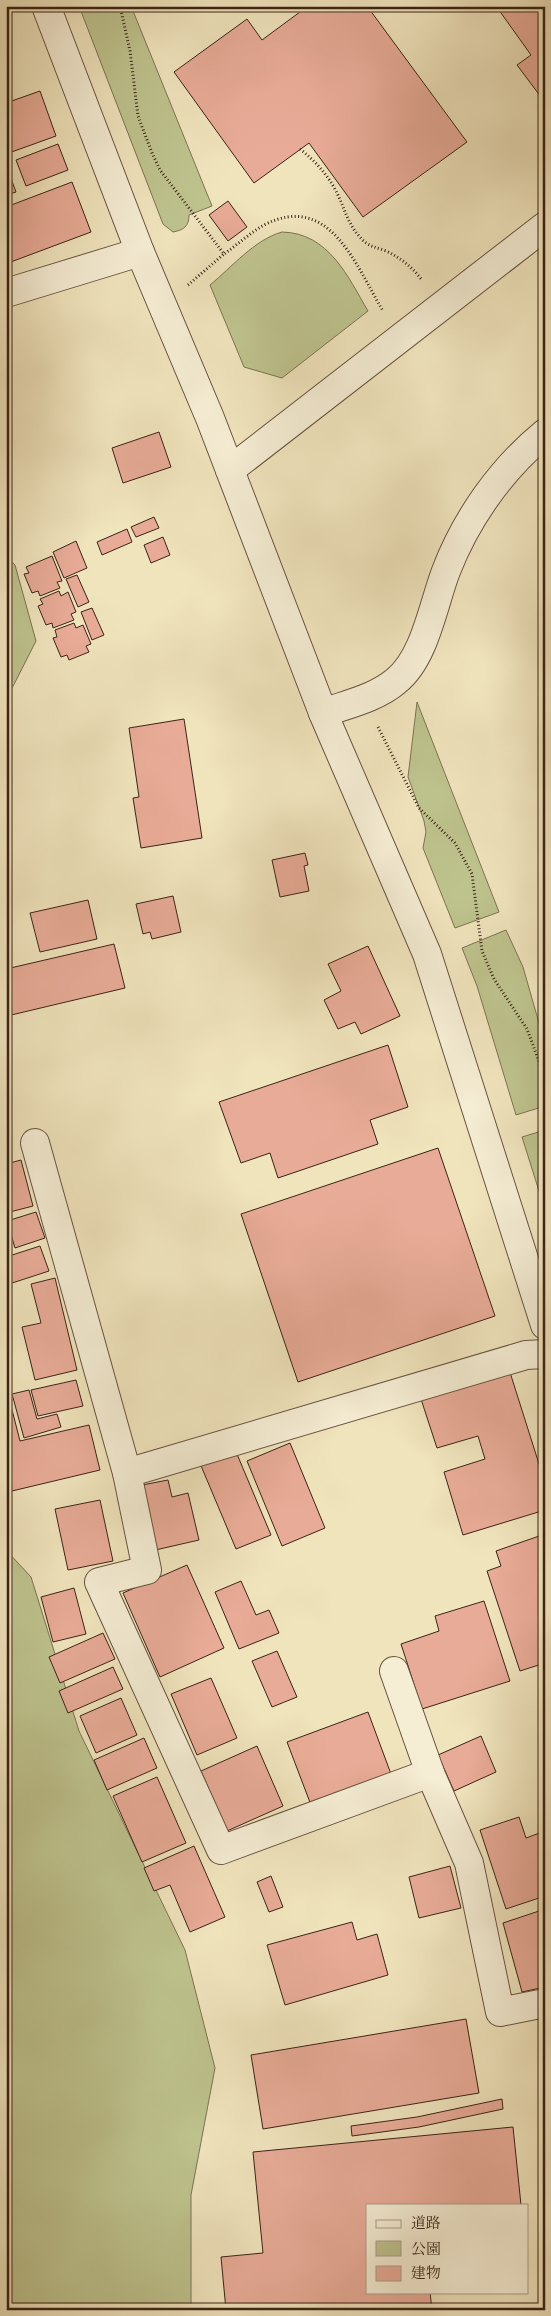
<svg xmlns="http://www.w3.org/2000/svg" width="551" height="2316" viewBox="0 0 551 2316" font-family="'EB Garamond','Noto Serif JP',serif">
  <style>
    .green { fill: #bec38e; stroke: #7c7352 }
    .building { fill: #e8ab97; stroke: #3b2315 }
    .lines { fill: none; stroke-linecap: round; stroke-linejoin: round }
    .minor-casing { stroke: #68533f; stroke-width: 30 }
    .tertiary-casing { stroke: #68533f; stroke-width: 30 }
    .path { stroke: #3b2315; stroke-width: 3; stroke-dasharray: 1 2.5; stroke-linecap: butt }
    .minor { stroke: #f5edd4; stroke-width: 28 }
    .tertiary { stroke: #f5edd4; stroke-width: 28 }
  </style>
  <rect width="100%" height="100%" fill="#f0e4bd"/>
  <filter id="stains"><feTurbulence type="fractalNoise" baseFrequency=".004" numOctaves="4"/><feColorMatrix values="0 0 0 0 .2 0 0 0 0 .09 0 0 0 0 .02 0 0 0 .5 -.17"/></filter>
  <radialGradient id="worn" r=".72"><stop offset=".6" stop-color="#630" stop-opacity="0"/><stop offset="1" stop-color="#630" stop-opacity=".3"/></radialGradient>
  <!-- green -->
  <g class="green">
    <path d="M79 6H131L212 206 189 215C189 226 184 230 173 232L163 224Z"/>
    <path d="M282 232C329 233 348 277 368 311L282 378 244 367 210 285C232 267 254 240 282 232Z"/>
    <polygon points="6,556 15,565 36,641 6,700"/>
    <polygon points="417,702 499,912 455,928 423,848 426,832 424,821 408,777"/>
    <polygon points="506,930 523,967 545,1044 545,1106 516,1115 477,986 462,948"/>
    <polygon points="545,1130 545,1210 522,1137"/>
    <polygon points="6,1550 31,1577 79,1731 185,1950 215,2068 191,2195 191,2310 6,2310"/>
  </g>
  <!-- building -->
  <g class="building">
    <polygon points="308,6 367,6 467,142 363,217 309,143 254,183 174,72 247,19 262,40"/>
    <polygon points="496,6 545,6 545,94 541,97 517,65 531,55"/>
    <polygon points="40,91 56,136 6,154 6,103"/>
    <polygon points="58,144 68,170 26,186 16,160"/>
    <polygon points="6,165 16,192 6,195"/>
    <polygon points="72,182 91,232 8,263 6,207"/>
    <polygon points="228,201 247,227 228,241 209,215"/>
    <polygon points="159,432 171,467 123,483 112,448"/>
    <polygon points="154,517 159,528 136,537 131,527"/>
    <polygon points="127,529 132,542 102,555 97,542"/>
    <polygon points="163,537 170,555 151,563 144,545"/>
    <polygon points="76,541 87,568 64,578 53,552"/>
    <polygon points="52,556 62,581 57,582 60,588 40,596 38,591 32,593 24,574 29,573 26,567"/>
    <polygon points="77,575 89,602 78,607 66,579"/>
    <polygon points="59,591 61,596 68,592 76,612 71,614 74,620 53,628 52,623 46,625 38,606 43,604 40,599"/>
    <polygon points="92,608 104,635 92,640 81,612"/>
    <polygon points="74,623 76,628 83,625 91,644 86,646 89,652 69,660 67,655 61,657 53,638 57,637 55,630"/>
    <polygon points="184,719 202,838 141,848 133,798 139,797 129,728"/>
    <polygon points="305,853 308,865 304,866 309,891 280,897 272,860"/>
    <polygon points="173,896 181,932 152,939 150,932 143,934 136,904"/>
    <polygon points="88,900 97,939 40,952 30,913"/>
    <polygon points="114,944 125,988 7,1016 6,969"/>
    <polygon points="368,946 400,1016 361,1034 355,1022 338,1029 324,1000 341,991 328,964"/>
    <polygon points="388,1045 408,1107 370,1120 378,1144 278,1178 270,1153 241,1163 219,1102"/>
    <polygon points="438,1148 495,1316 298,1382 241,1214"/>
    <polygon points="21,1160 33,1206 6,1213 6,1164"/>
    <polygon points="36,1212 45,1238 15,1248 7,1221"/>
    <polygon points="40,1246 49,1271 6,1285 6,1257"/>
    <polygon points="55,1278 77,1370 35,1380 22,1327 41,1323 31,1284"/>
    <polygon points="508,1366 545,1483 545,1510 463,1535 444,1472 485,1459 478,1436 437,1448 419,1393"/>
    <polygon points="76,1380 83,1406 38,1416 31,1390"/>
    <polygon points="29,1390 37,1419 57,1414 61,1427 24,1438 12,1394"/>
    <polygon points="6,1398 9,1398 20,1441 89,1425 100,1470 12,1491 6,1467"/>
    <polygon points="290,1443 325,1528 282,1546 247,1461"/>
    <polygon points="234,1447 271,1535 236,1549 199,1461"/>
    <polygon points="168,1480 172,1497 188,1493 199,1540 151,1551 137,1486"/>
    <polygon points="100,1500 113,1561 68,1570 55,1509"/>
    <polygon points="545,1534 545,1663 520,1671 487,1571 501,1566 496,1551"/>
    <polygon points="187,1565 224,1648 160,1677 123,1593"/>
    <polygon points="241,1581 256,1615 269,1610 279,1633 239,1649 215,1592"/>
    <polygon points="74,1588 86,1634 53,1642 41,1597"/>
    <polygon points="484,1601 510,1681 422,1709 401,1644 439,1631 435,1616"/>
    <polygon points="103,1633 115,1659 60,1683 49,1657"/>
    <polygon points="277,1651 297,1697 272,1707 252,1661"/>
    <polygon points="113,1667 123,1689 68,1713 59,1691"/>
    <polygon points="211,1678 237,1738 197,1755 171,1694"/>
    <polygon points="121,1698 137,1735 96,1753 80,1716"/>
    <polygon points="368,1712 391,1774 311,1805 287,1742"/>
    <polygon points="481,1736 496,1772 454,1791 438,1755"/>
    <polygon points="144,1738 157,1768 107,1790 94,1760"/>
    <polygon points="257,1746 283,1806 227,1831 201,1771"/>
    <polygon points="157,1777 186,1843 142,1862 113,1796"/>
    <polygon points="519,1817 526,1838 545,1831 545,1896 506,1909 480,1830"/>
    <polygon points="194,1846 225,1917 190,1932 170,1885 154,1891 144,1868"/>
    <polygon points="450,1866 461,1908 419,1918 409,1877"/>
    <polygon points="271,1876 283,1907 269,1912 257,1882"/>
    <polygon points="545,1909 545,1987 522,1992 503,1923"/>
    <polygon points="352,1922 357,1940 377,1934 388,1975 285,2005 267,1945"/>
    <polygon points="466,2019 479,2093 263,2129 251,2055"/>
    <polygon points="502,2099 503,2109 419,2127 352,2136 351,2126 417,2117"/>
    <polygon points="513,2127 521,2205 367,2205 367,2292 430,2292 432,2310 226,2310 221,2257 263,2253 253,2152"/>
  </g>
  <g class="lines">
    <defs>
      <g id="minor">
        <polyline points="6,293 140,252"/>
        <polyline points="230,470 545,226"/>
        <path d="M323 713C348 704 376 698 396 681 425 658 433 605 446 571 466 519 501 469 545 433"/>
        <polyline points="35,1143 127,1473 147,1570 99,1582 221,1850 430,1773"/>
        <polyline points="127,1473 526,1355 545,1354"/>
        <polyline points="394,1671 430,1773 469,1863 500,2012 545,2003"/>
      </g>
      <polyline id="tertiary" points="46,6 140,252 210,418 323,713 427,954 545,1325"/>
    </defs>
    <!-- minor casing -->
    <use href="#minor" class="minor-casing"/>
    <!-- tertiary casing -->
    <use href="#tertiary" class="tertiary-casing"/>
    <!-- path -->
    <g class="path">
      <path d="M120 6 130 51 138 116 152 153 160 170 224 254C237 245 250 233 264 225 330 191 356 266 383 311"/>
      <path d="M300 149C315 161 326 173 335 189 344 206 347 223 360 237 368 247 376 247 386 251 401 258 412 267 422 280"/>
      <polyline points="188,285 224,254"/>
      <polyline points="378,727 419,808 455,843 472,874 482,951 494,979 527,1029 540,1064 545,1094"/>
    </g>
    <!-- minor -->
    <use href="#minor" class="minor"/>
    <!-- tertiary -->
    <use href="#tertiary" class="tertiary"/>
  </g>
  <!-- margin -->
  <rect width="551" height="2316" fill="none" stroke="#f0e4bd" stroke-width="25"/>
  <rect x="8" y="8" width="536" height="2301" fill="none" stroke="#3b2315" stroke-width="2.5"/>
  <rect x="12" y="12" width="526" height="2291" fill="none" stroke="#3b2315"/>
  <!-- legend -->
  <rect x="366" y="2204" width="162" height="90" fill="#f5edd4" stroke="#ab9c88"/>
  <rect x="376" y="2220" width="25" height="8" fill="#f5edd4" stroke="#ab9c88"/>
  <text x="411" y="2228" font-size="15" fill="#3b2315">道路</text>
  <rect x="376" y="2241" width="25" height="15" fill="#bec38e" stroke="#ab9c88"/>
  <text x="411" y="2254" font-size="15" fill="#3b2315">公園</text>
  <rect x="376" y="2266" width="25" height="15" fill="#e8ab97" stroke="#ab9c88"/>
  <text x="411" y="2278" font-size="15" fill="#3b2315">建物</text>
  <rect width="100%" height="100%" filter="url(#stains)"/>
  <rect width="100%" height="100%" fill="url(#worn)"/>
</svg>
